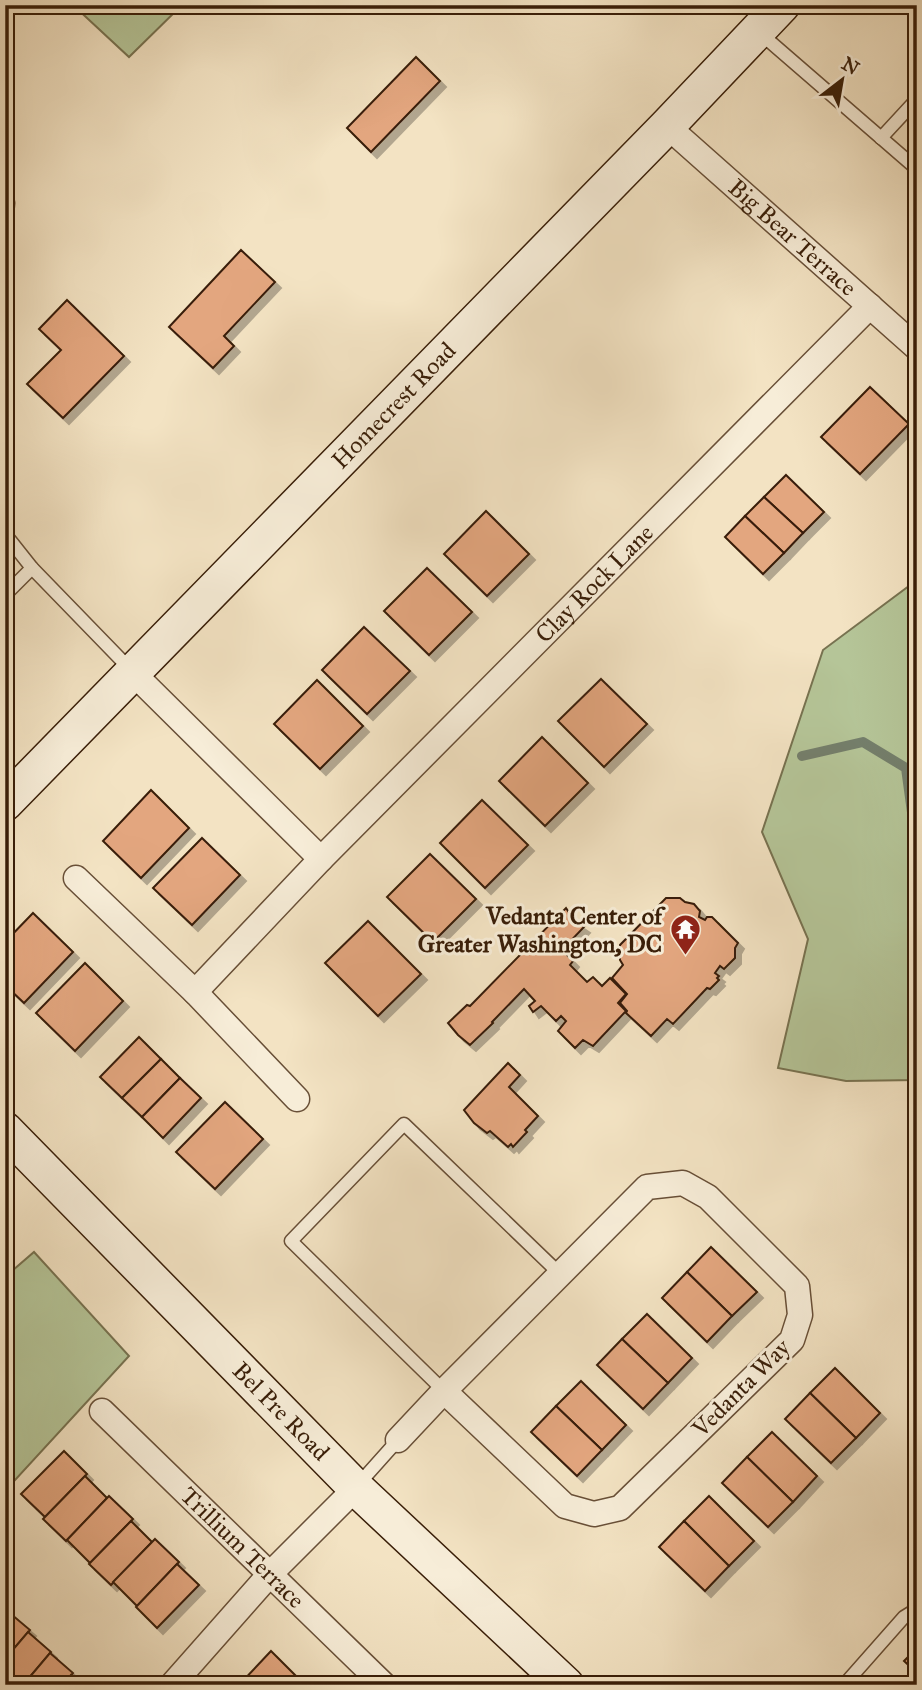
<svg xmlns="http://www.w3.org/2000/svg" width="922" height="1690" viewBox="0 0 922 1690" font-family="'IM FELL Great Primer',serif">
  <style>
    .green { fill: #b5c598; stroke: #777250; stroke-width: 2 }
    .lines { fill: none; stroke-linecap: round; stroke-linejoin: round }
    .stream { stroke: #747f6c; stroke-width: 10 }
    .building { fill: #e3a67f; stroke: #391e08; stroke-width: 2; filter: url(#shadow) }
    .lane-casing { stroke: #684f37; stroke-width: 15 }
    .street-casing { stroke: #684f37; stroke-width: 27 }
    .secondary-casing { stroke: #391e08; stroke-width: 38 }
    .lane { stroke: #f7edd8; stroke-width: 12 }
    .street { stroke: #f7edd8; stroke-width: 24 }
    .secondary { stroke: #f7edd8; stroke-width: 35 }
    .labels { text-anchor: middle; stroke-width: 6; stroke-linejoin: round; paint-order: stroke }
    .street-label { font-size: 24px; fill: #391e08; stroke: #f7edd8 }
    .poi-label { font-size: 24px; font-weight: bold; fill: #391e08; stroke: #f7edd8; text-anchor: end }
  </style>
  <defs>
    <filter id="shadow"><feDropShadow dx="6" dy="6" stdDeviation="0" flood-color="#0004"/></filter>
  </defs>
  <rect width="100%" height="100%" fill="#f3e3c3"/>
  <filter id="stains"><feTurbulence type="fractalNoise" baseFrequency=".00286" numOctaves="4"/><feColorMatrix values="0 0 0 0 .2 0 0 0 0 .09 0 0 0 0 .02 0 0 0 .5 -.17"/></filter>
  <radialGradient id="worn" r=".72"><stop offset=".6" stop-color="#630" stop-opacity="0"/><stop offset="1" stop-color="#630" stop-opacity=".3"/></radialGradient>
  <!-- green -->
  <g class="green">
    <polygon points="73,5 182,5 129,57"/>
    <polygon points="917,580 917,1080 846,1081 778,1068 808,939 762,832 823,650"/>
    <polygon points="34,1252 129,1356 5,1491 5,1277"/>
  </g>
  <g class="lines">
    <!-- stream -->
    <polyline class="stream" points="802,756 863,742 906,768 914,827 917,831"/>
  </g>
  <!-- building -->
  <g class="building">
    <polygon points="416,57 440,81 371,152 347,128"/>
    <polygon points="241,250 275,282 224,336 234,346 213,368 169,327"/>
    <polygon points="67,300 124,356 63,418 27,384 61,350 39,329"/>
    <polygon points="870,387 909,424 860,474 821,437"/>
    <polygon points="786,475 824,512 803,533 764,497"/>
    <polygon points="764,497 803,533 784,553 745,516"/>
    <polygon points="486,511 529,554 487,596 444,554"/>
    <polygon points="745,516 784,553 763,574 725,537"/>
    <polygon points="427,568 472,612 429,655 384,611"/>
    <polygon points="364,627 410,671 367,714 322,670"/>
    <polygon points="601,679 647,724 604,767 558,721"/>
    <polygon points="317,680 363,726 320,769 274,724"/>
    <polygon points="542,737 588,783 545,826 499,781"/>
    <polygon points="151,790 189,828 141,878 103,841"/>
    <polygon points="482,800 528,845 485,888 440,843"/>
    <polygon points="202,838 240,875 192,925 153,888"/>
    <polygon points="430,854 476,899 433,942 387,897"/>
    <polygon points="666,898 680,898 685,902 694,904 700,911 699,917 705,920 707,917 712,917 738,943 735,948 735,958 724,969 720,966 715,973 719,976 717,978 719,980 710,989 707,988 673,1024 667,1019 651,1036 626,1013 627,1011 620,1003 627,994 612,978 623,965 620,960 620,945"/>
    <polygon points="566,908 574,920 584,927 562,950 573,961 570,965 587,982 593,977 602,986 610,978 626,994 618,1003 626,1011 593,1046 583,1040 575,1048 558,1031 566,1021 561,1016 556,1021 541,1006 533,1012 529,1006 535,1001 524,989 492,1022 493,1023 470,1045 458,1035 448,1023 467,1005 470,1006"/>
    <polygon points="33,913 73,952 24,1003 5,985 5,942"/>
    <polygon points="368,921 421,974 378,1016 325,963"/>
    <polygon points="85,963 123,1001 75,1051 36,1013"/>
    <polygon points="139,1037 161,1059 122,1098 100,1077"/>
    <polygon points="161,1059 180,1078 142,1117 122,1098"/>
    <polygon points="508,1063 520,1075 509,1087 538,1116 525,1130 527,1132 513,1147 511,1144 508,1147 490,1131 487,1133 474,1123 464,1110"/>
    <polygon points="180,1078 201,1098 163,1138 142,1117"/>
    <polygon points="225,1102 263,1139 215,1189 176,1152"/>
    <polygon points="711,1247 757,1292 732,1316 687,1272"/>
    <polygon points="687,1272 732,1316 707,1342 662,1298"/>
    <polygon points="647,1314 692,1358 668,1383 622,1339"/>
    <polygon points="622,1339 668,1383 643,1409 597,1365"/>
    <polygon points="835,1368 880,1413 856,1438 810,1393"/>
    <polygon points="581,1381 626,1425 602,1450 556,1406"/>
    <polygon points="810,1393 856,1438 831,1463 785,1419"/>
    <polygon points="556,1406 602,1450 577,1476 531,1432"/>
    <polygon points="772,1432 817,1476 793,1502 747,1457"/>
    <polygon points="64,1451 87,1474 45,1517 21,1494"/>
    <polygon points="747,1457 793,1502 768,1527 722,1483"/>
    <polygon points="85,1476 107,1498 66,1541 43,1519"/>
    <polygon points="109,1496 133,1519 90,1563 67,1540"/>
    <polygon points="709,1496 754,1541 729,1566 684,1521"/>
    <polygon points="131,1521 152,1542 111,1585 89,1564"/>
    <polygon points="684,1521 729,1566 705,1591 659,1547"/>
    <polygon points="155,1539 179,1562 137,1606 113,1582"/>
    <polygon points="177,1564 199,1585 157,1628 136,1607"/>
    <polygon points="5,1609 30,1630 5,1659"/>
    <polygon points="28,1632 51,1652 23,1685 5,1685 5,1659"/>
    <polygon points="917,1648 917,1673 904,1661"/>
    <polygon points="271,1651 295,1675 285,1685 239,1685"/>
    <polygon points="50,1653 73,1673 63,1685 23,1685"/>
    <polygon points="71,1675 83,1685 63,1685"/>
    <polygon points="293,1677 301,1685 285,1685"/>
  </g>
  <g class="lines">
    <defs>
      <g id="lane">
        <polyline points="760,33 917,169"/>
        <polyline points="881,138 917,99"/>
        <polyline points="5,202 8,203 5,235"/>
        <polyline points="5,534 32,568 131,670"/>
        <polyline points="5,595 32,568"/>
        <polyline points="444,1391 291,1241 404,1124 560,1274"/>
        <polyline points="356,1487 398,1440"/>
        <polyline points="844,1685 904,1617 917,1609"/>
      </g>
      <g id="street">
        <path id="s1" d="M667 126 917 348"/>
        <path id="s2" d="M132 672 321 859 870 306"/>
        <polyline points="76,878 195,992 321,859"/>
        <polyline points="195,992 297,1099"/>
        <polygon points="683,1183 708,1197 797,1286 800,1315 792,1340 620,1508 594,1514 565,1506 444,1391 647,1187"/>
        <path id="s3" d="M102 1411 384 1685"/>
        <polyline points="398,1440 444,1391"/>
        <polyline points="172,1685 270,1574 356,1488"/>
      </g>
      <g id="secondary">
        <path id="s4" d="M5 803 667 126 782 5"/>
        <path id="s5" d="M5 1130 356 1488 566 1685"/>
      </g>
    </defs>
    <!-- lane casing -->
    <use href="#lane" class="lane-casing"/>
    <!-- street casing -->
    <use href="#street" class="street-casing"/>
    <!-- secondary casing -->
    <use href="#secondary" class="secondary-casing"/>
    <!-- lane -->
    <use href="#lane" class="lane"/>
    <!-- street -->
    <use href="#street" class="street"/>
    <!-- secondary -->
    <use href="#secondary" class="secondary"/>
  </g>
  <!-- icons -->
  <defs>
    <symbol id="temple-pin" viewBox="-11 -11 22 30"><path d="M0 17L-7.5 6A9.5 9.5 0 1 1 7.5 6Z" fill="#8f2418" stroke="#f7edd8"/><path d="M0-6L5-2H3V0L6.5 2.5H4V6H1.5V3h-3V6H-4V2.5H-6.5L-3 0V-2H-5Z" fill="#fff"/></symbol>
  </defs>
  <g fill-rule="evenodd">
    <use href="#temple-pin" x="668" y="912" width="35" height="47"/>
  </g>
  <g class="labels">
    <!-- street labels -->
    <g class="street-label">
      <text dy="8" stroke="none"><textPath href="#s1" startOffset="168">Big Bear Terrace</textPath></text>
      <text dy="8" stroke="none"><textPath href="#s4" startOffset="556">Homecrest Road</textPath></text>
      <text dy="8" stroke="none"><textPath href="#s2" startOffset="654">Clay Rock Lane</textPath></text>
      <text transform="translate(741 1388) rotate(-45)" y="8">Vedanta Way</text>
      <text dy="8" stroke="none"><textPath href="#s5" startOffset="394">Bel Pre Road</textPath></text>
      <text dy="8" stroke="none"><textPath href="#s3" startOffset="196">Trillium Terrace</textPath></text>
    </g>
    <!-- poi labels -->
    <g class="poi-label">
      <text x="662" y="924">Vedanta Center of<tspan x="662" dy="28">Greater Washington, DC</tspan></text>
    </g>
  </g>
  <!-- margin -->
  <rect width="922" height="1690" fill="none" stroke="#f3e3c3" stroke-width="28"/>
  <rect x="7" y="7" width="908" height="1676" fill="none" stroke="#391e08" stroke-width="3.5"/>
  <rect x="14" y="14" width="894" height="1662" fill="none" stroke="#391e08" stroke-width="2"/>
  <!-- north arrow -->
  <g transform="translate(842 80) rotate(31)" stroke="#f7edd8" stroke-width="5" paint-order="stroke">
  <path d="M0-5L12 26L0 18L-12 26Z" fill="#391e08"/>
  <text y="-10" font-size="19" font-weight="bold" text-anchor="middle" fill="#391e08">N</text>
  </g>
  <rect width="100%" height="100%" filter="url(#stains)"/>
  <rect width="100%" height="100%" fill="url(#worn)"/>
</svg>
